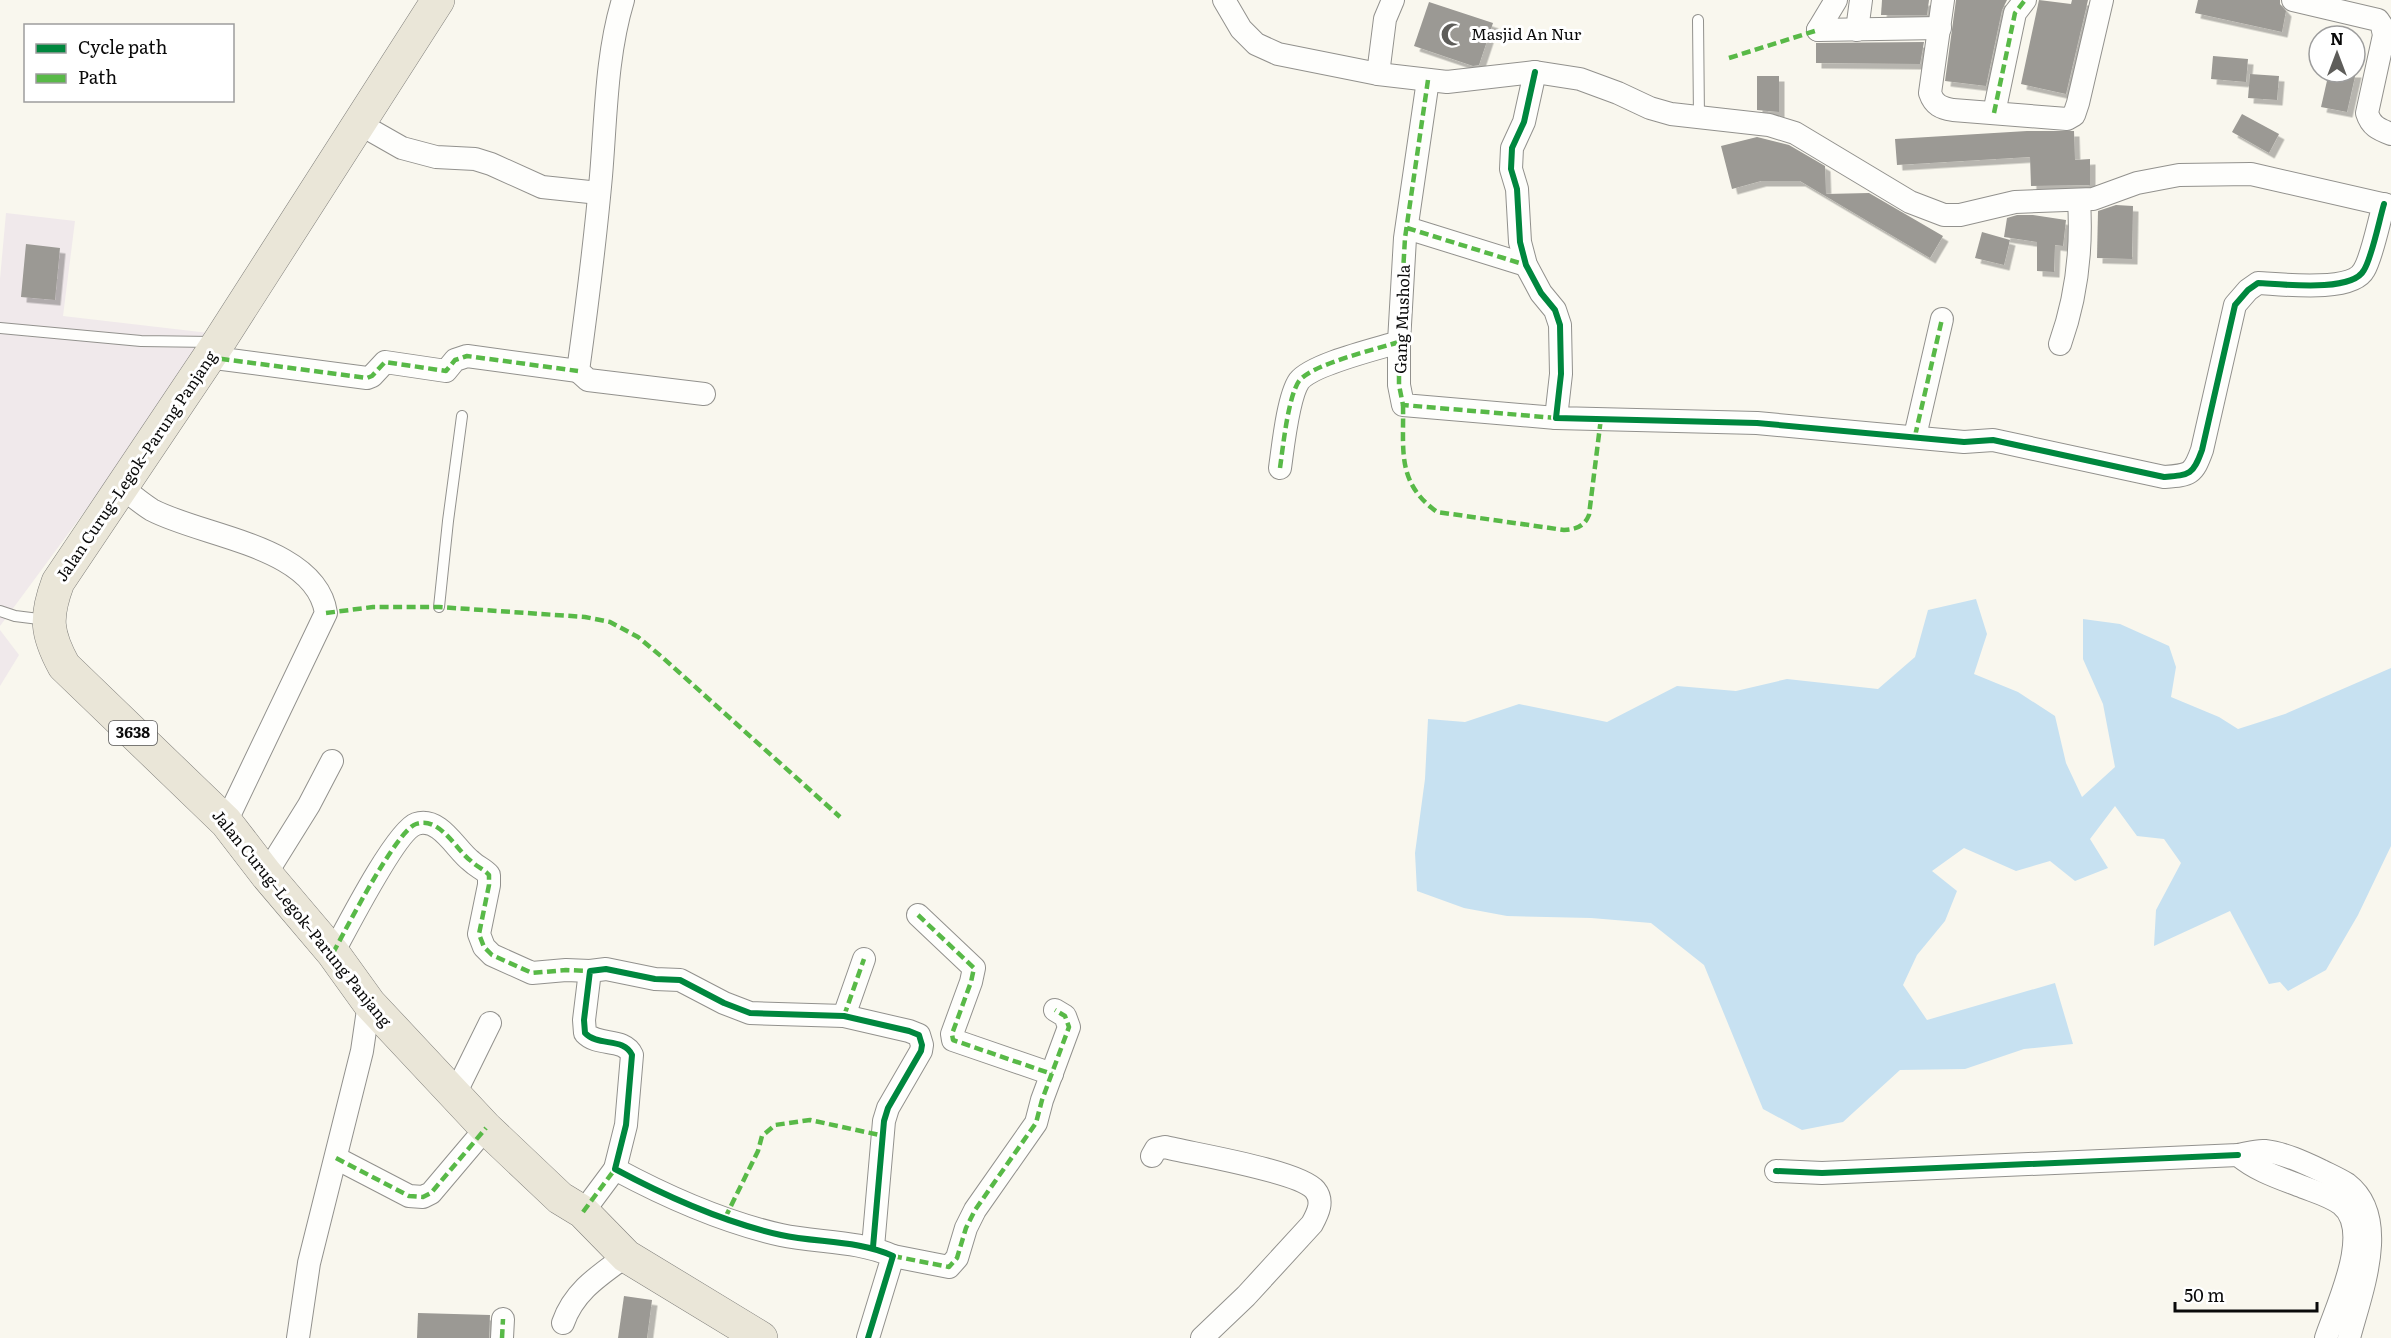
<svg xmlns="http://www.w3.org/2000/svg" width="2391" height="1338" viewBox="0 0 2391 1338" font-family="Literata,serif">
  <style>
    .industrial { fill: #f0e9eb }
    .water { fill: #c7e1f1 }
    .building { fill: #9b9994; filter: url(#shadow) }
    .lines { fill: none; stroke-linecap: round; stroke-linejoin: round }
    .lane-casing { stroke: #92918d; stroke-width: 12 }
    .street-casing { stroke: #92918d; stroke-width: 24 }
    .primary-casing { stroke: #7f7e7a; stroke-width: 34 }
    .lane { stroke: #fefefc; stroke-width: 10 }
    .street { stroke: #fefefc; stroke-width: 22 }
    .primary { stroke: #eae6d8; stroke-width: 33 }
    .quiet { stroke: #58b947; stroke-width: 4.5; stroke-dasharray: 9 4.5; stroke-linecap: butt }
    .cycleway-casing { stroke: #fff; stroke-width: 10 }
    .cycleway { stroke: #00873e; stroke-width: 6 }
    .labels { text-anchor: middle; stroke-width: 6; stroke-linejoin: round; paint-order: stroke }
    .shield { fill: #fff; stroke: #545454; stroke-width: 1.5 }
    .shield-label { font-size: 15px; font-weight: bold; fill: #0a0a0a }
    .poi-label { font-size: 16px; fill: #0a0a0a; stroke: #fff; text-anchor: start }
    .street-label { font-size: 16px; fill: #0a0a0a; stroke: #fff }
  </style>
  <defs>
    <filter id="shadow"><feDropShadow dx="5.5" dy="5.5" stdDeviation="0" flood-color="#0004"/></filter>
  </defs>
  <rect width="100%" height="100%" fill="#f9f7ee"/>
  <!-- industrial -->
  <g class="industrial">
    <polygon points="6,213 75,221 63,316 209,333 93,500 0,626 0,279"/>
    <polygon points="0,630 19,655 0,686"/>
  </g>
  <!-- water -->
  <polygon class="water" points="1976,599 1987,634 1974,674 2018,692 2055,716 2066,763 2082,797 2115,767 2103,704 2083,659 2083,619 2120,624 2169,646 2176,667 2171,697 2219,717 2238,729 2285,714 2391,668 2391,846 2358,915 2326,970 2288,991 2280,982 2269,984 2230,911 2154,946 2156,910 2181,863 2164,839 2137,836 2115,806 2090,839 2108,868 2075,881 2050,861 2016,871 1964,848 1932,871 1957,891 1945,921 1917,955 1903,985 1927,1020 2055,983 2073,1044 2024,1049 1965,1069 1900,1070 1843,1122 1802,1130 1763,1109 1704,965 1651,923 1591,918 1507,916 1464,908 1417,891 1415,853 1425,779 1428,719 1465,722 1519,704 1607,722 1677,686 1736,691 1787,679 1878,689 1915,657 1928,610"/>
  <!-- building -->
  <g class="building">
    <polygon points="1882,0 1929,0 1927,15 1881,15"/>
    <polygon points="1956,0 2007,0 2002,10 1986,86 1945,81"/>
    <polygon points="2039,0 2071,4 2072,0 2088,0 2066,94 2021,84"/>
    <polygon points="2198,0 2280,0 2280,4 2286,11 2282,32 2195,13"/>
    <polygon points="1429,2 1493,23 1479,65 1473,66 1414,46"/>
    <polygon points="1924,42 1920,64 1816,63 1816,43"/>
    <polygon points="2213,56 2248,59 2246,82 2211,79"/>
    <polygon points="2329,72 2356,72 2347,112 2321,107"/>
    <polygon points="2250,74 2279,76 2277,100 2248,98"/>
    <polygon points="1757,76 1779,76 1779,112 1757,110"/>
    <polygon points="2242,114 2279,134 2269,153 2232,132"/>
    <polygon points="2027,131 2074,131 2075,160 2090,159 2090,185 2031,186 2030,157 1897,165 1895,139"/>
    <polygon points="1757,137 1789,145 1825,166 1826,194 1869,193 1943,236 1930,258 1800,181 1761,181 1732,189 1721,146"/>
    <polygon points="2116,205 2133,206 2132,259 2097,258 2098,211"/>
    <polygon points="2017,215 2033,215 2066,220 2063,246 2055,245 2054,272 2037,271 2037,242 2004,237 2007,218"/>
    <polygon points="1982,232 2010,240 2004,265 1975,258"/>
    <polygon points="26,244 60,248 55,300 21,297"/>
    <polygon points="624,1296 652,1300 647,1338 618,1338"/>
    <polygon points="418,1313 490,1315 489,1338 417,1338"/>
  </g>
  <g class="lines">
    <defs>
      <g id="lane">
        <polyline points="1698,20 1699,118"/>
        <polyline points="0,328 141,341 212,342"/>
        <polyline points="439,607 448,521 462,416"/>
        <polyline points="0,611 15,616 47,620"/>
      </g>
      <g id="street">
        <path d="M623 0C606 56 606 118 601 176 595 242 587 306 578 371L588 380 704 394"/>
        <polyline points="1224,0 1241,29 1256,44 1278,54 1378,74 1447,82 1535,72 1580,79 1618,93 1650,108 1671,114 1769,125 1795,133 1910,202 1944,215 1960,215 2015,202 2093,199 2137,183 2179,175 2251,174 2391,206"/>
        <path d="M1943 0 1930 93C1934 105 1941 108 1953 110L2067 119 2074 115 2078 103 2102 0"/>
        <path d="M2293 0 2378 20 2382 26 2384 35 2367 113C2371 126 2378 129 2391 134"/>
        <polyline points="1818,30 1940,28"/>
        <polyline points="1818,30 1836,0"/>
        <polyline points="1857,30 1861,0"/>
        <path d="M1535 72 1524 122 1512 148 1511 169 1517 189 1520 242 1526 265 1541 293 1555 310 1560 325 1561 374 1556 418 1757 423 1964 442 1993 440 2164 477C2190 475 2193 475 2202 450L2235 305 2248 290 2258 283C2281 284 2352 293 2364 270 2372 257 2379 221 2384 204"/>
        <polyline points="1378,74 1385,19 1393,0"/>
        <polyline points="1428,80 1405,238 1399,342 1399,385 1403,405 1556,418"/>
        <polyline points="1994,113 2015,13 2025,0"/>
        <polyline points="358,123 402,148 436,157 475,159 491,164 542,187 599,193"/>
        <polyline points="1407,228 1526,265"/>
        <path d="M2060 344C2076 299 2082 248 2079 201"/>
        <polyline points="207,357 367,378 372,376 385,362 446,371 455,360 467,356 578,371"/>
        <polyline points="1915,436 1942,319"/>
        <path d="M1280 468C1283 447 1288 397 1299 381 1312 364 1377 349 1399 342"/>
        <path d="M122 488C132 495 142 504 152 510 203 537 316 546 326 613L226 822"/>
        <polyline points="266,874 309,805 332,761"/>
        <polyline points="918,915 974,968 971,982 952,1034 953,1040 1052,1074"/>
        <path d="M333 953C345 931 396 831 416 824 440 816 456 850 471 861 477 867 484 869 489 875V885L479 934 484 947 492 955 532 973 566 970 590 971"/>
        <polyline points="844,1016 864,959"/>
        <polyline points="454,1096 490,1023"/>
        <path d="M2238 1155C2257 1171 2280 1178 2303 1187 2316 1192 2330 1196 2341 1204 2374 1230 2337 1305 2326 1338"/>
        <path d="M1152 1156 1156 1149 1165 1147C1193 1154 1300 1171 1315 1190 1324 1201 1318 1213 1312 1224L1246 1296 1202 1338"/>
        <polyline points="336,1158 409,1196 423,1197 431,1193 486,1128"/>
        <path d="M1776 1171 1822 1173 2238 1155C2246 1154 2256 1150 2265 1151 2284 1153 2305 1163 2322 1171 2330 1175 2339 1179 2347 1184 2391 1218 2361 1292 2349 1338"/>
        <polyline points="583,1212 615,1169"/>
        <polyline points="893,1256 949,1267 957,1258 966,1228 975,1210 1036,1123 1042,1100 1069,1027 1065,1016 1055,1010"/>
        <path d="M563 1323C574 1291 600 1275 626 1256"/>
        <polyline points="298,1338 309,1263 362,1051 369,1003"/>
        <polyline points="502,1338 503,1319"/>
        <path d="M868 1338 893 1256C857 1240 818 1243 781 1235 723 1222 667 1197 615 1169L626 1125 632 1055C624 1037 598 1047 585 1033L584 1020 590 971 606 969 655 979 680 980 724 1003 750 1013 844 1016 909 1031 919 1035 922 1045 921 1051 888 1108 884 1121 873 1247"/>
      </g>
      <path id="primary" d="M438 0 219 342 58 582C45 617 46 633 64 666L226 822 266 874 333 953 369 1003 486 1128 560 1198 583 1212 626 1256 761 1338"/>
    </defs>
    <!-- lane casing -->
    <use href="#lane" class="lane-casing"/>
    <!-- street casing -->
    <use href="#street" class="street-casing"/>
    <!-- primary casing -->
    <use href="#primary" class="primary-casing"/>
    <!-- lane -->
    <use href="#lane" class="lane"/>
    <!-- street -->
    <use href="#street" class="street"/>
    <!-- primary -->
    <use href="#primary" class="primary"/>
    <!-- quiet -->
    <g class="quiet">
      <polyline points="1729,58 1818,30"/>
      <polyline points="1428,80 1405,238 1399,342 1399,385 1403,405 1556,418"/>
      <polyline points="1994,113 2015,13 2025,0"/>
      <polyline points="1407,228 1526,265"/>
      <polyline points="207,357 367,378 372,376 385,362 446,371 455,360 467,356 578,371"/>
      <path d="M1403 405C1404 451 1396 482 1437 512L1564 530C1576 529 1584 527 1589 515L1601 418"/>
      <polyline points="1915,436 1942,319"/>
      <path d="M1280 468C1283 447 1288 397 1299 381 1312 364 1377 349 1399 342"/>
      <polyline points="326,613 373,607 439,607 585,617 610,622 638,637 662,657 840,817"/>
      <polyline points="918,915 974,968 971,982 952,1034 953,1040 1052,1074"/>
      <path d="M333 953C345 931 396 831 416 824 440 816 456 850 471 861 477 867 484 869 489 875V885L479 934 484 947 492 955 532 973 566 970 590 971"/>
      <polyline points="844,1016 864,959"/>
      <polyline points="336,1158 409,1196 423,1197 431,1193 486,1128"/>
      <polyline points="583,1212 615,1169"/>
      <polyline points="725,1218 758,1151 762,1136 775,1125 810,1120 884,1136"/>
      <polyline points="893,1256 949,1267 957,1258 966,1228 975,1210 1036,1123 1042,1100 1069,1027 1065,1016 1055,1010"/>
      <polyline points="502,1338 503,1319"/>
    </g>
    <defs>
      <g id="cycleway">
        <path d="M1535 72 1524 122 1512 148 1511 169 1517 189 1520 242 1526 265 1541 293 1555 310 1560 325 1561 374 1556 418 1757 423 1964 442 1993 440 2164 477C2190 475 2193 475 2202 450L2235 305 2248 290 2258 283C2281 284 2352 293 2364 270 2372 257 2379 221 2384 204"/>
        <polyline points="1776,1171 1822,1173 2238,1155"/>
        <path d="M868 1338 893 1256C857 1240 818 1243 781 1235 723 1222 667 1197 615 1169L626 1125 632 1055C624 1037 598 1047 585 1033L584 1020 590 971 606 969 655 979 680 980 724 1003 750 1013 844 1016 909 1031 919 1035 922 1045 921 1051 888 1108 884 1121 873 1247"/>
      </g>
    </defs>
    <!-- cycleway casing -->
    <use href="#cycleway" class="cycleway-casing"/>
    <!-- cycleway -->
    <use href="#cycleway" class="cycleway"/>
  </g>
  <!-- icons -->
  <defs>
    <symbol id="mosque-bare" viewBox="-9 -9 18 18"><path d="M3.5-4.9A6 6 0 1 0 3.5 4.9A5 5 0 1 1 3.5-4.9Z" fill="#5e5d5a" stroke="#fff" stroke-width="2.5" paint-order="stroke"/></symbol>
  </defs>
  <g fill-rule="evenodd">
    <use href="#mosque-bare" x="1436" y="18" width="33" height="33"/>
  </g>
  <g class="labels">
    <!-- shield labels -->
    <rect class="shield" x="109" y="721" width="48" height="24" rx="4.5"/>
    <g class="shield-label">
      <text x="133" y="738">3638</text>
    </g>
    <!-- poi labels -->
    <g class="poi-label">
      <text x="1471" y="40">Masjid An Nur</text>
    </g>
    <!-- street labels -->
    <g class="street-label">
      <text transform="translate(1402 319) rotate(-88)" y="6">Gang Mushola</text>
      <text transform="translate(136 466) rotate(-56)" y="6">Jalan Curug–Legok–Parung Panjang</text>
      <text transform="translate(302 918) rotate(51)" y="6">Jalan Curug–Legok–Parung Panjang</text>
    </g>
  </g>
  <!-- legend -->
  <rect x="24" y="24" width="210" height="78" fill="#ffffff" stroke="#9d9d9d" stroke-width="1.5"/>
  <rect x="36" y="44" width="30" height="9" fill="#00873e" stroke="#9d9d9d" stroke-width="1.5"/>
  <text x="78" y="54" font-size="18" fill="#0a0a0a">Cycle path</text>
  <rect x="36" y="74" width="30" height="9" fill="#58b947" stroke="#9d9d9d" stroke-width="1.5"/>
  <text x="78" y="84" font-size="18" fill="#0a0a0a">Path</text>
  <!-- north arrow -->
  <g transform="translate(2337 54)"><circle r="28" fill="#ffffff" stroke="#9d9d9d" stroke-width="1.5"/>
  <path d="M0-4.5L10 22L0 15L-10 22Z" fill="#5e5d5a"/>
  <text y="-9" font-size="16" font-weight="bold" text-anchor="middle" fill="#0a0a0a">N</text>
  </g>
  <!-- scale -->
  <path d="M2175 1302v9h142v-9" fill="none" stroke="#0a0a0a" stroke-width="3"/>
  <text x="2184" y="1302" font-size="18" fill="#0a0a0a" stroke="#ffffff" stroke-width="4.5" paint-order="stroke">50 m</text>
</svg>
